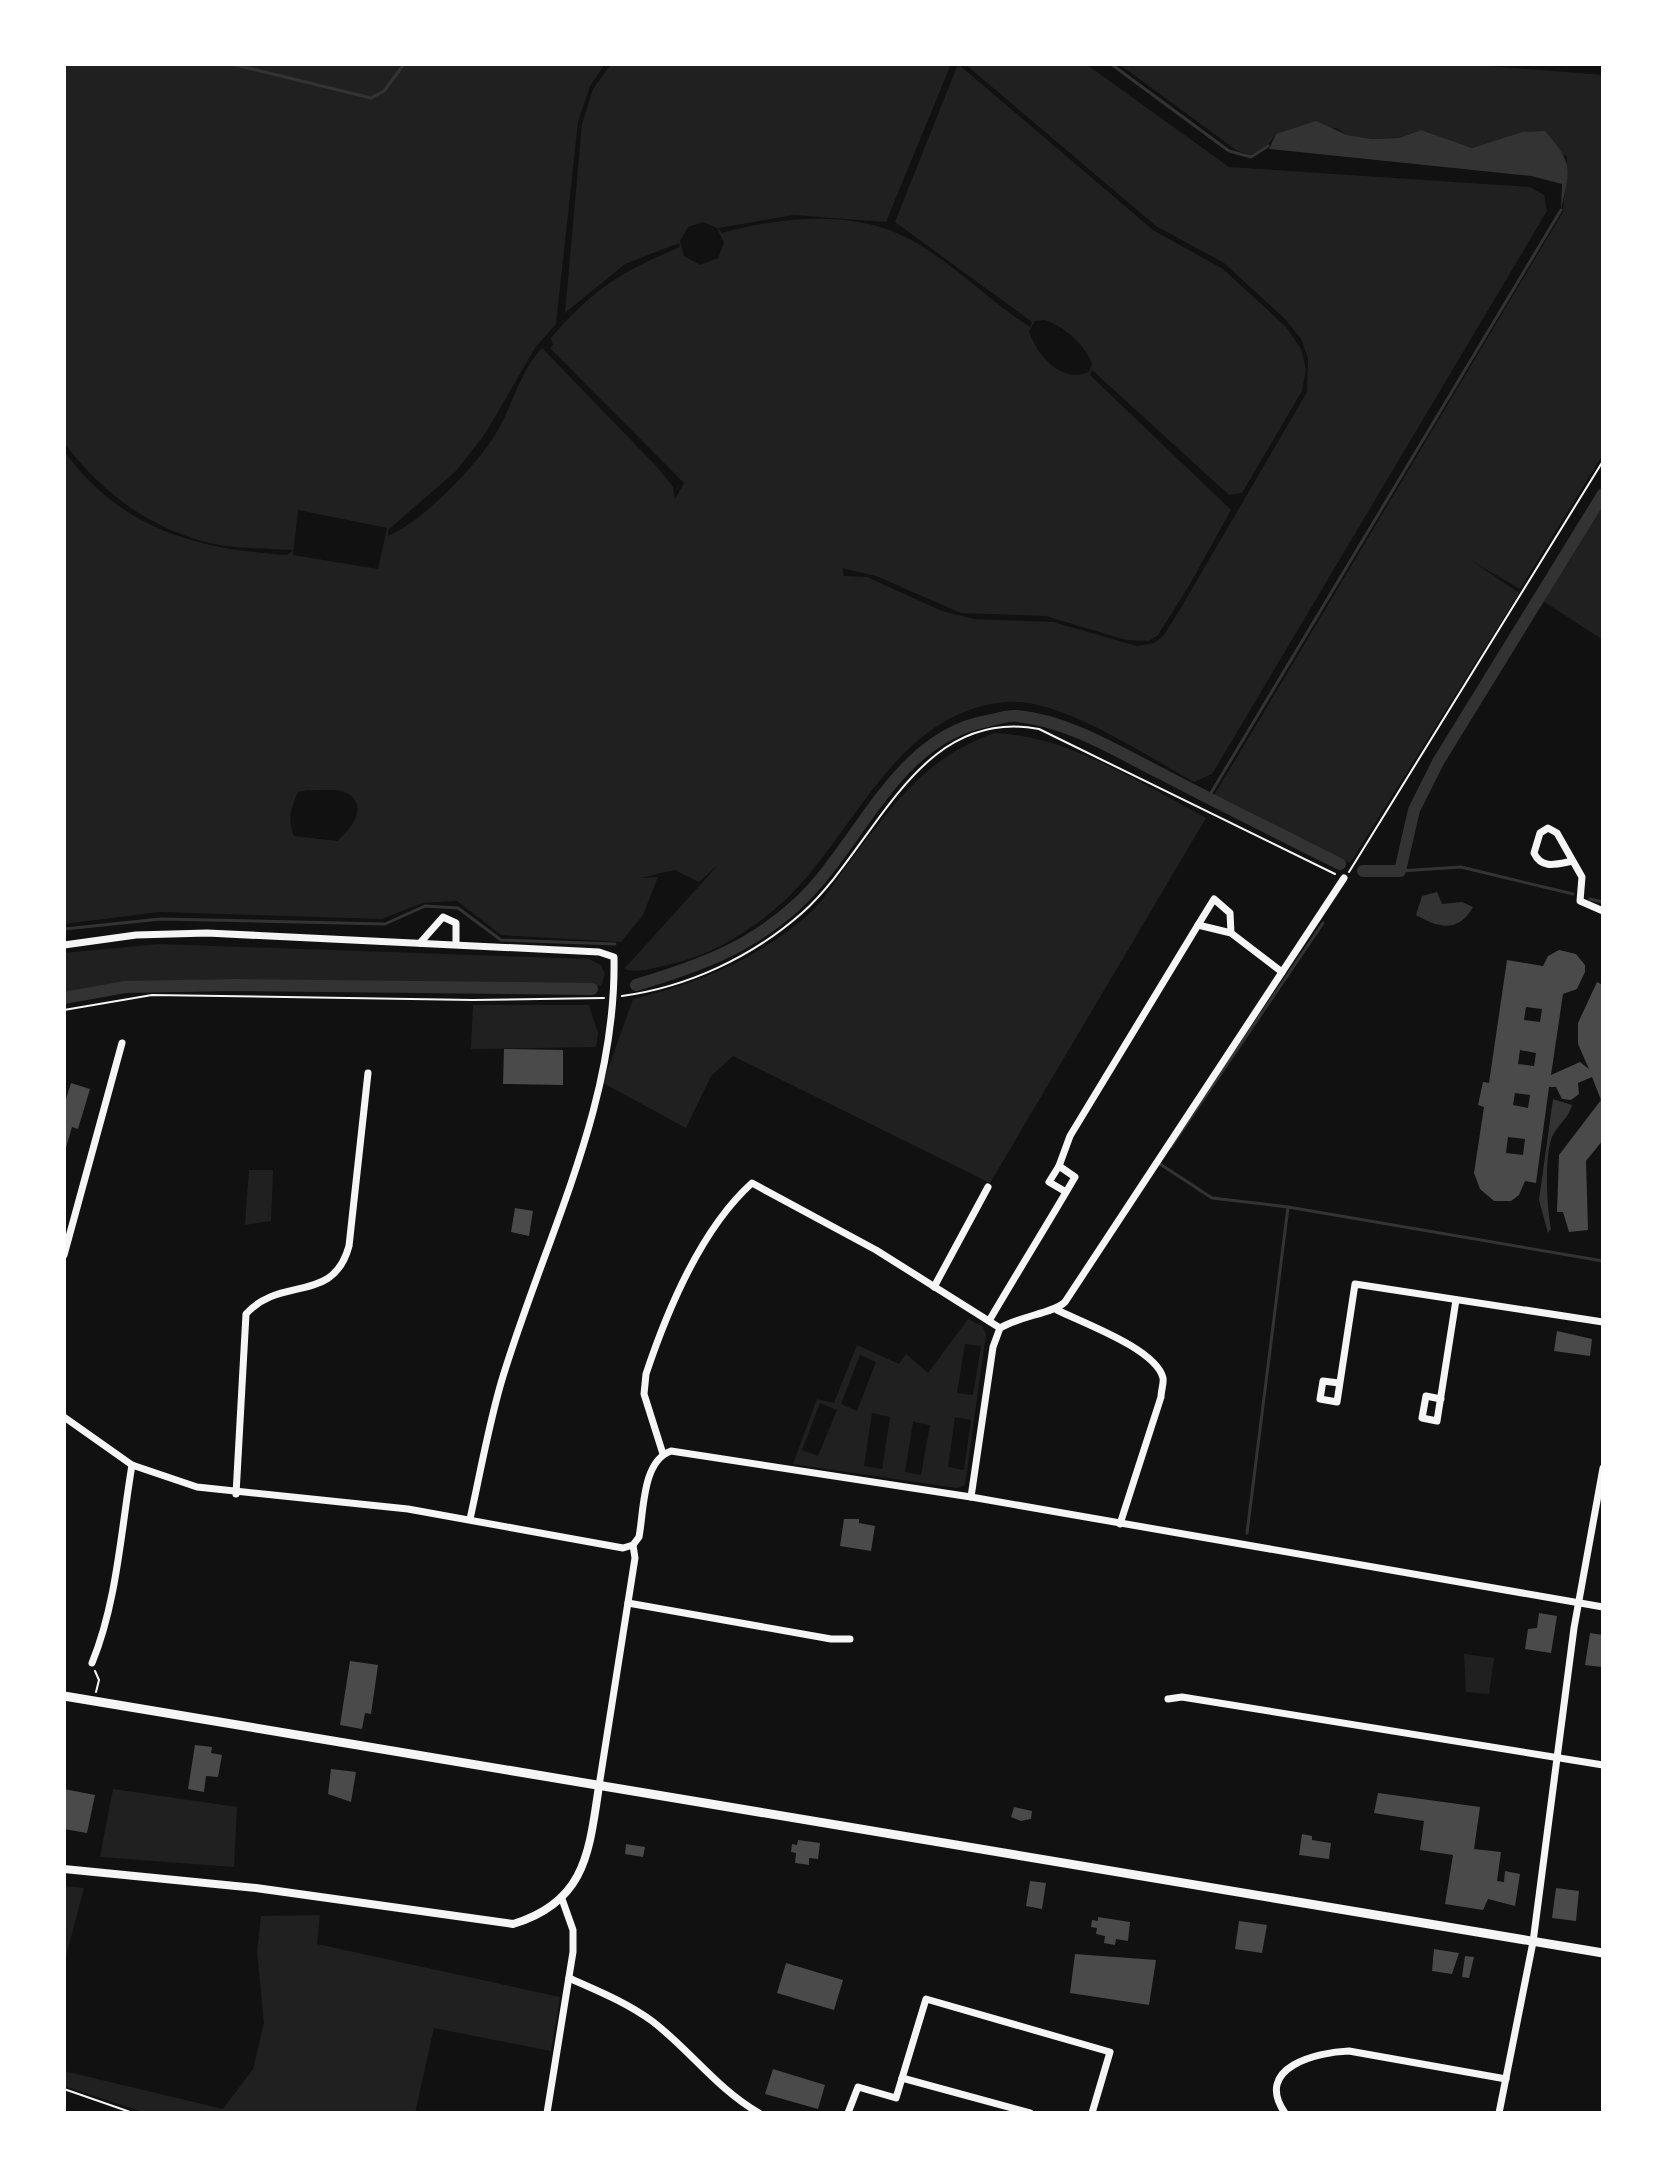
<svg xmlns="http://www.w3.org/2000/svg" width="1667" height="2177" viewBox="0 0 1667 2177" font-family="'IBM Plex Sans',sans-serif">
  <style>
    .green { fill: #202020; fill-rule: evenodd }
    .water { fill: #333 }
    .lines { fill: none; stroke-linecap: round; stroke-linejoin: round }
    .stream { stroke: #333; stroke-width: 3 }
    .canal { stroke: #333; stroke-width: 12 }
    .building { fill: #4a4a4a; fill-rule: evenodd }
    .path { stroke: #f5f5f5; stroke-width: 2 }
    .minor { stroke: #f5f5f5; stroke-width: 7 }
    .tertiary { stroke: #f5f5f5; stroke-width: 8 }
    .secondary { stroke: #f5f5f5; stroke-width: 9 }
  </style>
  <rect width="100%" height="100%" fill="#111"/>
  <!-- green -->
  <g class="green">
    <path d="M64 64H605L590 86 578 122 556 324 535 348 485 434 456 471 388 530V536C422 522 475 467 495 435 512 408 519 372 542 348L658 468 673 487 675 499 684 483 550 348 553 345 551 338C594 288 621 272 680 247L679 243 625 264 565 313 582 124 593 89 611 64H951L886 222 794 215 718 228 722 233C776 218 846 210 899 234 947 256 986 299 1030 327L1032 322 895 222 958 64 1153 230 1223 269 1286 327 1301 349 1306 369 1302 391 1242 493 1229 495 1092 370 1090 375 1231 510 1190 584 1158 635 1149 641 1126 640 1046 616 961 613 876 576 842 568 844 576 867 577 942 611 974 619 1053 622 1137 646 1154 643 1164 635 1182 606 1307 392 1308 358 1301 339 1285 319 1224 263 1156 226 965 64H1086L1229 167 1530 187 1544 195 1547 211 1212 774 1194 782C1146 756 1060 697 1006 702 909 711 867 804 811 872 777 914 725 952 671 964 656 967 639 974 624 969L719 864 699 882 675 870 640 878 658 877 643 915 621 942 501 935 457 901 422 903 382 919 159 912 64 924V451C121 529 195 549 287 555L293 550C269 548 243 549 219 545 154 532 104 495 64 443ZM703 222 717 228 724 243 718 258 700 265 684 256 680 241 688 227ZM1045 320C1065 327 1084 344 1092 363L1090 371C1064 386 1036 355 1029 331L1035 321ZM298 510 387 528 378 569 293 555ZM308 790C319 791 339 788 347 793 370 806 350 830 337 841L294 836C287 819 291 808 298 792Z"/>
    <polygon points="1119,64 1464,64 1603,75 1603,454 1520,589 1472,561 1519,593 1350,863 1213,797 1563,212 1567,157 1522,132 1472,148 1421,130 1399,138 1372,139 1347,135 1337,128 1276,134 1268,145 1250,155 1236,150"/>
    <polygon points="1603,503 1603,640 1543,601"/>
    <path d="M994 733C1069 736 1141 783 1206 818L990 1183 733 1056 711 1076 686 1128 603 1083 633 999C699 983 759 959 811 912 825 899 836 880 848 864 893 805 923 759 994 733Z"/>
    <polygon points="159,944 589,959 601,965 605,974 601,986 218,979 133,982 64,993 64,953"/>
    <polygon points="473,1005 589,1005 598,1033 596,1047 471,1049"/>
    <polygon points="249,1170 273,1170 271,1221 245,1225"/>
    <path d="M968 1319 982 1326 986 1334 965 1485 957 1488 793 1464 817 1399 834 1403 857 1345 899 1364 906 1354 928 1373ZM965 1344 981 1346 973 1395 957 1393ZM860 1355 876 1362 857 1411 841 1404ZM820 1403 837 1410 818 1456 802 1450ZM872 1413 890 1417 882 1469 864 1466ZM955 1417 971 1420 964 1470 948 1467ZM913 1422 930 1425 921 1475 905 1472Z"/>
    <polygon points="1464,1654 1494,1658 1489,1694 1466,1692"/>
    <polygon points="113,1789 237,1807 234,1867 100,1857"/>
    <polygon points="64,1886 84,1888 64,1964"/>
    <polygon points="320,1915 317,1944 560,1997 551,2051 434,2028 415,2113 146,2113 64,2086 64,2071 223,2109 253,2069 264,2023 257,1951 261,1916"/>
  </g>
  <!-- water -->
  <g class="water">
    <path d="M1316 121 1347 135 1372 139 1399 138 1421 130 1472 148 1522 132 1545 131C1574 165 1570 167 1561 210L1562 184 1531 176 1269 149 1276 134Z"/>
    <path d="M1437 892 1442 904 1462 902 1473 907C1459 933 1438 928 1416 915L1422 896Z"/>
    <path d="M1553 1099 1572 1105C1569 1118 1557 1125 1552 1137 1544 1158 1547 1207 1551 1229L1548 1233 1539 1200Z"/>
  </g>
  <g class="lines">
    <!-- stream -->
    <g class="stream">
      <polyline points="232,64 371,98 384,91 404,64"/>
      <polyline points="1111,64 1229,151 1251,157 1268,146"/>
      <polyline points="1208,798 1561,210"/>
      <polyline points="1400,871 1461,867 1573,894"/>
      <polyline points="1590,899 1603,902"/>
      <polyline points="64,929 161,919 385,924 425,906 458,908 501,940 615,944"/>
      <polyline points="1171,1147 1323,923"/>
      <polyline points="1160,1164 1212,1198 1288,1207 1247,1533"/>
      <polyline points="1288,1207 1603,1261"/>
    </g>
    <!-- canal -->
    <g class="canal">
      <polyline points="1363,871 1400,871 1414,810 1438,762 1603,494"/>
      <path d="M636 985C696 967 748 949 796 905 860 847 894 738 987 721 997 719 1008 715 1017 716 1069 721 1116 751 1162 774 1221 805 1280 834 1340 864"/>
      <polyline points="64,998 125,987 234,985 592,989"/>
    </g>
  </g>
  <!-- building -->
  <g class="building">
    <path d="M1559 950 1576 954 1585 965V972L1577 989 1563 994 1551 1075 1580 1062 1589 1069 1578 1044V1023L1597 982 1603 985V1140L1586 1161 1588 1230 1569 1232 1563 1212H1557L1559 1155 1601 1100 1592 1077 1578 1083 1579 1094 1571 1100 1562 1099 1556 1087H1549L1536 1183 1525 1181 1519 1195 1511 1201H1494L1480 1189 1474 1173 1484 1107 1478 1105 1483 1082 1489 1083 1507 960 1543 966 1548 956ZM1526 1007 1542 1009 1540 1022 1524 1020ZM1520 1050 1536 1053 1534 1066 1518 1064ZM1515 1093 1530 1095 1528 1108 1513 1105ZM1508 1137 1525 1139 1523 1155 1506 1153Z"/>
    <polygon points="504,1049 563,1050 563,1085 503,1084"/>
    <polygon points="71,1083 90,1089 78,1129 72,1127 65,1151 64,1105"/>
    <polygon points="515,1208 533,1211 529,1236 511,1232"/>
    <polygon points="1557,1331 1592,1339 1590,1356 1554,1351"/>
    <polygon points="844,1519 859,1519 859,1523 875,1526 871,1551 840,1546"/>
    <polygon points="1539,1613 1557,1616 1551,1653 1525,1649 1528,1629 1537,1628"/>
    <polygon points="1590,1633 1603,1635 1602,1667 1585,1665"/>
    <polygon points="350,1661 378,1665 371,1714 365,1713 362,1729 340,1725"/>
    <polygon points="195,1745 212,1747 211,1753 222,1755 218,1777 206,1776 204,1792 188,1789"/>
    <polygon points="331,1769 356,1772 351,1802 328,1794"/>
    <polygon points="64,1789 95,1795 87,1833 64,1829"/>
    <polygon points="1378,1793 1480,1807 1474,1849 1501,1852 1497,1881 1504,1882 1505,1871 1520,1874 1515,1906 1488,1899 1483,1910 1445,1904 1453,1855 1420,1850 1424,1821 1374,1813"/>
    <polygon points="1014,1807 1032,1811 1031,1819 1021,1821 1011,1817"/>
    <polygon points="1302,1834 1312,1836 1312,1840 1331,1843 1329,1859 1299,1855"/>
    <polygon points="798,1840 820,1843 818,1859 809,1858 809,1865 795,1863 796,1853 791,1852 792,1844 797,1845"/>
    <polygon points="626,1844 645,1847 643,1857 625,1854"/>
    <polygon points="1030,1881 1046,1883 1042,1909 1026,1906"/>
    <polygon points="1556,1888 1579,1891 1576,1921 1552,1918"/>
    <polygon points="1098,1917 1130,1922 1128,1941 1116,1939 1115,1945 1104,1943 1105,1936 1096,1934 1097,1928 1091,1927 1092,1920 1098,1921"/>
    <polygon points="1239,1921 1267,1925 1262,1953 1235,1949"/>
    <polygon points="1434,1949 1459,1953 1452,1974 1432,1971"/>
    <polygon points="1075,1954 1156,1960 1149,2005 1070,1993"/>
    <polygon points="1465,1956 1474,1957 1469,1978 1462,1977"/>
    <polygon points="786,1963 843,1980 834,2010 777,1993"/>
    <polygon points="773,2069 825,2085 818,2109 765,2094"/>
  </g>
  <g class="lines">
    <!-- path -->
    <g class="path">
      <polyline points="1349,872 1603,461"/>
      <path d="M622 996C688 987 752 957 802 913 876 847 917 706 1039 729L1335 874"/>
      <polyline points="64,1010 152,995 473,1000 604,998"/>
      <polyline points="95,1671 99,1680 96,1692"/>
      <polyline points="64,2089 133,2113"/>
    </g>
    <!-- minor -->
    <g class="minor">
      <path d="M1573 861C1557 864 1542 870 1534 853L1540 833 1548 828 1557 833 1582 877 1580 901 1603 911"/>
      <polyline points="1231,933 1230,913 1214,899 1198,925 1231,933 1282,972"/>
      <polyline points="420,943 443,917 456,923 456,944"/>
      <path d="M64 945 136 935 207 933 599 952 614 957C617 1107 543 1242 501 1383 488 1428 480 1474 470 1519"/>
      <polyline points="1059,1166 1070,1136 1198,925"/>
      <polyline points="64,1255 122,1043"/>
      <polyline points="934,1287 988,1187"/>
      <path d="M1057 1310C1083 1323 1156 1349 1163 1378 1164 1383 1161 1391 1161 1397L1120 1524"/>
      <path d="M989 1321C1017 1273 1047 1225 1075 1177L1059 1166 1049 1182 1066 1192"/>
      <polyline points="1339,1383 1323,1381 1320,1399 1337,1402 1355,1284 1603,1322"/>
      <polyline points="1441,1399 1426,1396 1422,1418 1437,1421 1456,1300"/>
      <polyline points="64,1417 132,1465 197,1487 408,1509 623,1548 633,1545"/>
      <path d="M663 1454 644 1394 646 1374C667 1311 702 1228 752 1183L876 1250 1000 1328"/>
      <path d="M236 1494 246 1314C281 1275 333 1305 349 1246L368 1073"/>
      <path d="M971 1497 993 1347 1000 1328C1020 1316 1054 1313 1065 1302L1344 878"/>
      <polyline points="628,1603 831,1639 850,1639"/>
      <path d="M92 1663C117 1602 121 1530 132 1465"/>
      <polyline points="1168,1699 1182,1697 1603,1765"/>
      <path d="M599 1786 635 1558 633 1545 639 1537C644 1511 642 1461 671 1451L971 1497 1603 1607"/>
      <path d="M569 1978C598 1991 626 2002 652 2021 689 2049 717 2089 759 2113"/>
      <polyline points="902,2078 1030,2113"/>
      <polyline points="547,2113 573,1952 573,1930 562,1899"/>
      <polyline points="848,2113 858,2087 896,2098 926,1999 1110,2052 1092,2113"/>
      <path d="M1285 2113C1253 2067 1318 2052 1349 2051L1506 2079"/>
      <polyline points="1499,2113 1533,1942 1574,1628 1603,1468"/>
    </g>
    <!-- tertiary -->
    <path class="tertiary" d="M64 1869 256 1888 513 1924C586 1902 589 1852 599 1786"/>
    <!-- secondary -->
    <polyline class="secondary" points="64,1696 1603,1953"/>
  </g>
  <!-- border -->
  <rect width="1667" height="2177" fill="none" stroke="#ffffff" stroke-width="132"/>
</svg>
